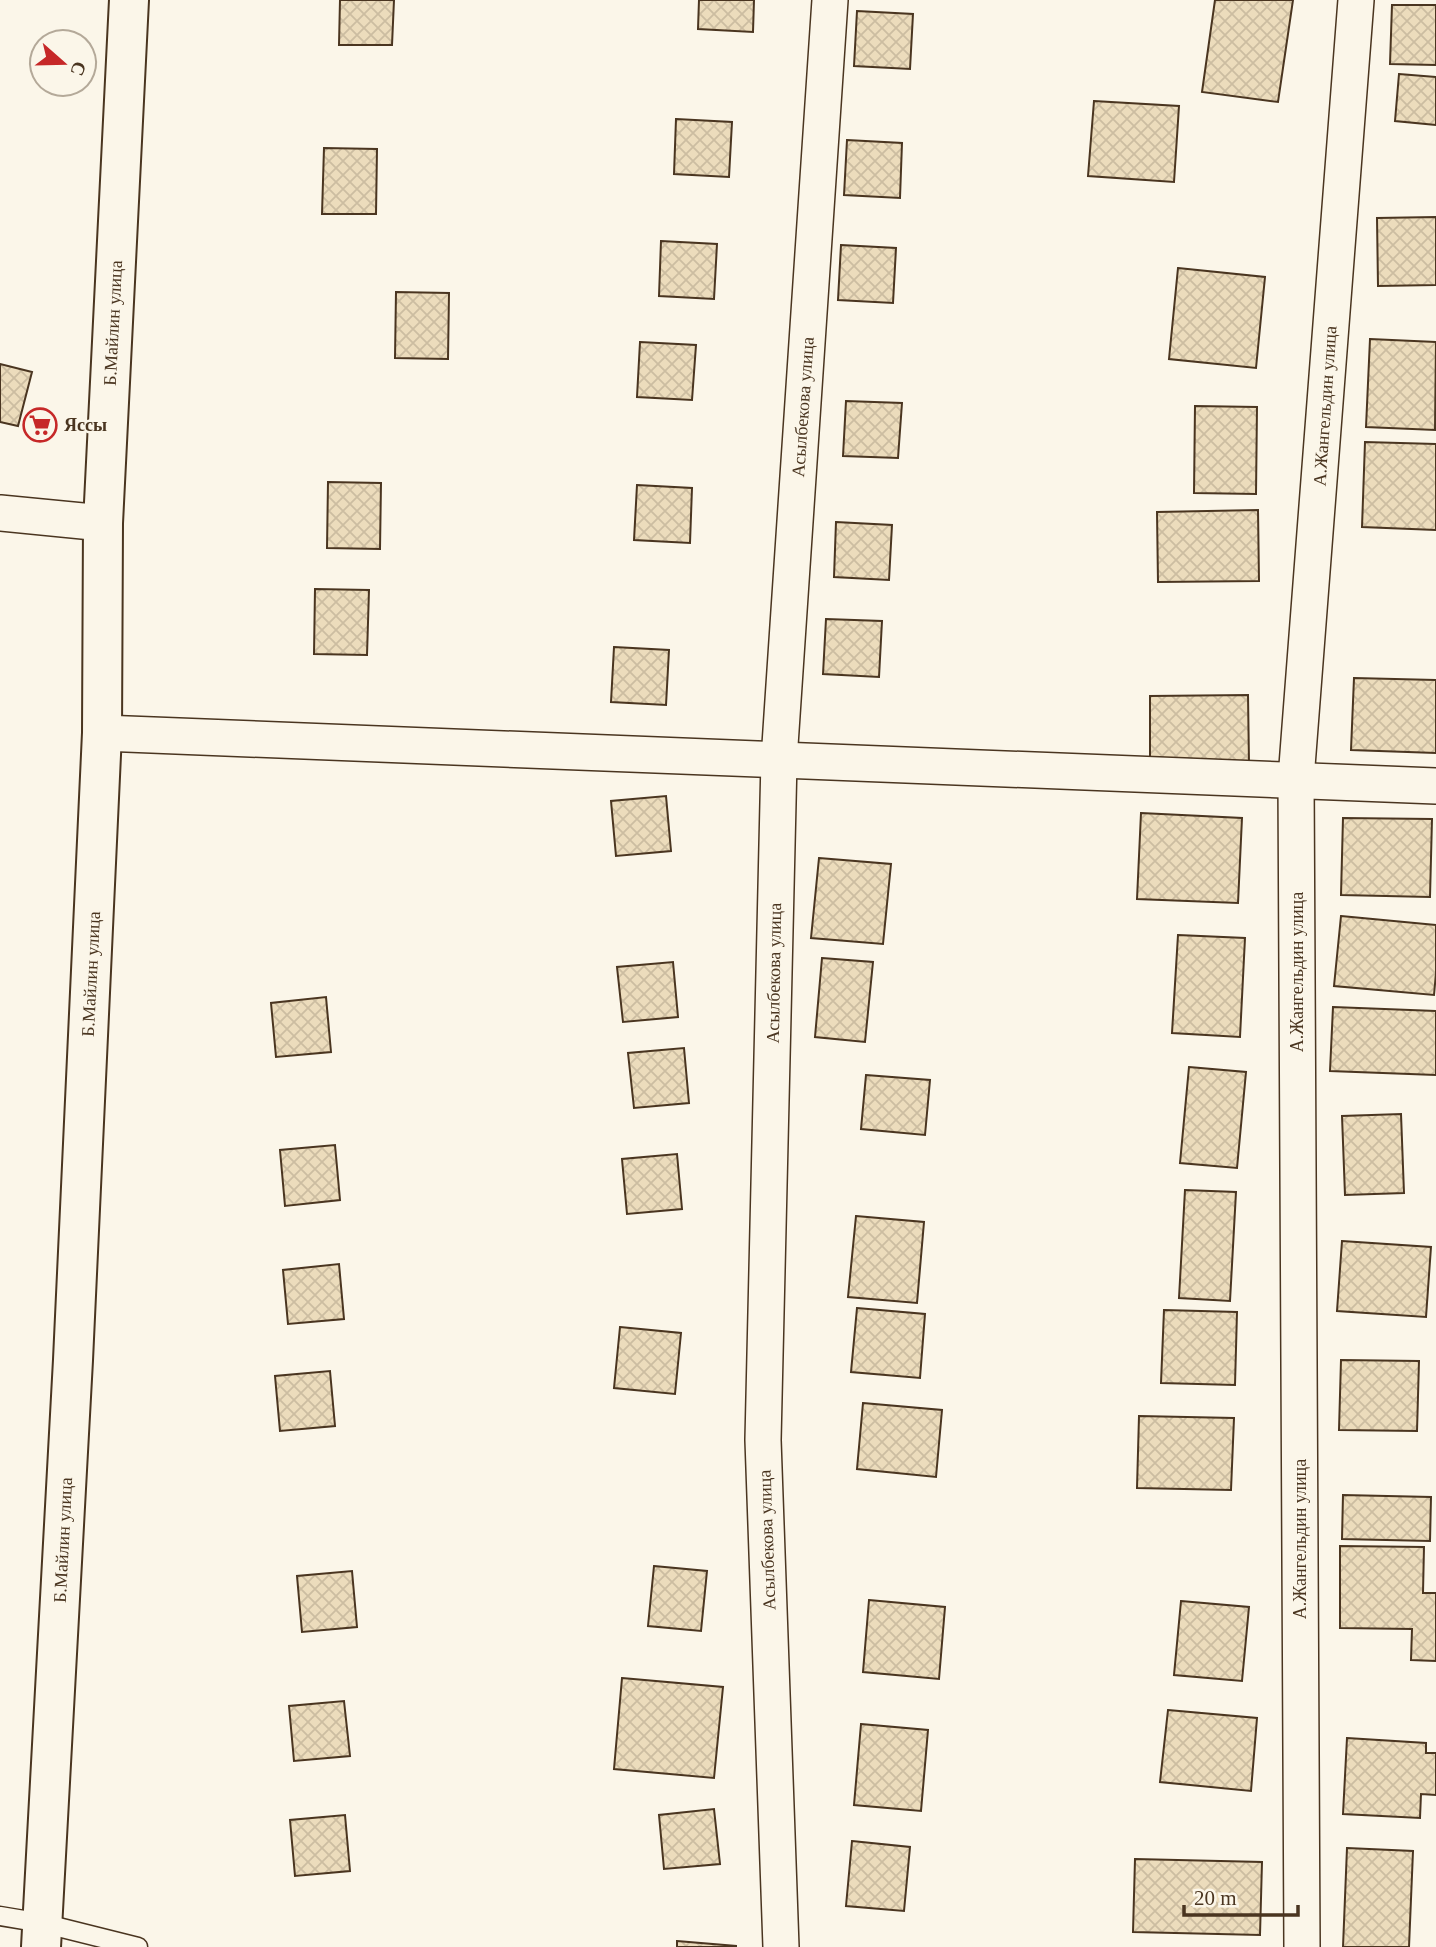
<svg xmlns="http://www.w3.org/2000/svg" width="1436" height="1947" viewBox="0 0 1436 1947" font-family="Georgia,serif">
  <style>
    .building { fill: url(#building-cross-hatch); stroke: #4a3520; stroke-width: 2 }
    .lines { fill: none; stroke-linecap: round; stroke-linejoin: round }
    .service-casing { stroke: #4a3520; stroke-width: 21 }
    .minor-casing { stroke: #4a3520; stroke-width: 38 }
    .tertiary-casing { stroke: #4a3520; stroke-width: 42 }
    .service { stroke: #fbf6e9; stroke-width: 18 }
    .minor { stroke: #fbf6e9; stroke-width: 35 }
    .tertiary { stroke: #fbf6e9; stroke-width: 38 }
    .labels { text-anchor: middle; stroke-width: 5; stroke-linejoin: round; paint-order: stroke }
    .street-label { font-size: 18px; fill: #4a3520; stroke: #fbf6e9 }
    .poi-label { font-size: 18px; font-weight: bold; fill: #4a3520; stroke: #fbf6e9; text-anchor: start }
  </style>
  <defs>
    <pattern id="building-cross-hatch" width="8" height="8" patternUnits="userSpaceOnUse" patternTransform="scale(1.75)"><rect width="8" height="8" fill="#ecdcbc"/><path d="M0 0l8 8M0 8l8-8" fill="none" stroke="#ccbda1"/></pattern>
  </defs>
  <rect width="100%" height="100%" fill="#fbf6e9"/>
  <!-- building -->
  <g class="building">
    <polygon points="340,0 394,0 392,45 339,45"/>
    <polygon points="699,0 754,0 753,32 698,29"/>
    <polygon points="1215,0 1293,0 1278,102 1202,92"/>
    <polygon points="1392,5 1436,5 1436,65 1390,64"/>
    <polygon points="857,11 913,14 910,69 854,66"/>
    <polygon points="1399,74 1436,77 1436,125 1395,121"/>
    <polygon points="1094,101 1179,106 1174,182 1088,176"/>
    <polygon points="676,119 732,122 729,177 674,174"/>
    <polygon points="847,140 902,143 900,198 844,195"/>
    <polygon points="324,148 377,149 376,214 322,214"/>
    <polygon points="1436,217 1436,285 1378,286 1377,218"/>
    <polygon points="661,241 717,244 714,299 659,296"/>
    <polygon points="841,245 896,248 893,303 838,300"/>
    <polygon points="1178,268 1265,277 1256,368 1169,359"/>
    <polygon points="396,292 449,293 448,359 395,358"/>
    <polygon points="1370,339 1436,342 1435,430 1366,427"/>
    <polygon points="640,342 696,345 692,400 637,397"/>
    <polygon points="0,364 32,372 18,426 0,422"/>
    <polygon points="846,401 902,403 898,458 843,456"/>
    <polygon points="1195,406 1257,407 1256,494 1194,493"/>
    <polygon points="1365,442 1436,444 1436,530 1362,527"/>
    <polygon points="328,482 381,483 380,549 327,548"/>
    <polygon points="637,485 692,488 690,543 634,540"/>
    <polygon points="1258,510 1259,581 1158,582 1157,512"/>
    <polygon points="836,522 892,525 889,580 834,577"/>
    <polygon points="315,589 369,590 367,655 314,654"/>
    <polygon points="826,619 882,621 879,677 823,674"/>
    <polygon points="614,647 669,650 666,705 611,702"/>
    <polygon points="1354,678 1436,680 1436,753 1351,750"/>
    <polygon points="1248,695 1249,763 1150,764 1150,696"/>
    <polygon points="666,796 671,851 616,856 611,801"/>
    <polygon points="1141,813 1242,818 1238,903 1137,899"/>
    <polygon points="1343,818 1432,819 1430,897 1341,895"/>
    <polygon points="819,858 891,864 883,944 811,938"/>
    <polygon points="1341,916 1436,925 1436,973 1434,995 1334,986"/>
    <polygon points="1178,935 1245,938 1240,1037 1172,1033"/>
    <polygon points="822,958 873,962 865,1042 815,1037"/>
    <polygon points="673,962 678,1017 623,1022 617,967"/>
    <polygon points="326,997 331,1052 276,1057 271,1003"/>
    <polygon points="1333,1007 1436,1011 1436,1075 1330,1071"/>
    <polygon points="684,1048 689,1103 634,1108 628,1053"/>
    <polygon points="1189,1067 1246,1072 1237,1168 1180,1163"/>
    <polygon points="866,1075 930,1080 925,1135 861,1129"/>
    <polygon points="1401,1114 1404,1193 1345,1195 1342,1116"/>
    <polygon points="335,1145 340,1200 285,1206 280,1150"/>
    <polygon points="677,1154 682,1209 627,1214 622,1159"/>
    <polygon points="1185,1190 1236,1192 1230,1301 1179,1298"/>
    <polygon points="856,1216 924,1222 917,1303 848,1297"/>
    <polygon points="1342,1241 1431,1247 1426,1317 1337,1311"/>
    <polygon points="339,1264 344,1319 288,1324 283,1270"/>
    <polygon points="857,1308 925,1314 920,1378 851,1372"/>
    <polygon points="1164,1310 1237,1312 1235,1385 1161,1383"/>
    <polygon points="620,1327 681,1333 675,1394 614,1388"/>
    <polygon points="1341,1360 1419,1361 1417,1431 1339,1430"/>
    <polygon points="330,1371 335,1426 280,1431 275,1376"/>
    <polygon points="863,1403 942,1410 936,1477 857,1469"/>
    <polygon points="1139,1416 1234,1418 1231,1490 1137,1488"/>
    <polygon points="1343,1495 1431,1497 1430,1541 1342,1539"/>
    <polygon points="1340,1546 1424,1547 1423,1593 1436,1593 1436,1661 1411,1660 1412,1629 1340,1628"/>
    <polygon points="654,1566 707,1571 701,1631 648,1626"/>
    <polygon points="352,1571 357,1627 302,1632 297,1576"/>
    <polygon points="869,1600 945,1607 939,1679 863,1672"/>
    <polygon points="1181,1601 1249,1607 1242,1681 1174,1675"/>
    <polygon points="622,1678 723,1687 714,1778 614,1769"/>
    <polygon points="344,1701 350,1756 294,1761 289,1706"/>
    <polygon points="1168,1710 1257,1718 1251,1791 1160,1782"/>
    <polygon points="861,1724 928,1730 921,1811 854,1805"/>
    <polygon points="1347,1738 1426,1743 1426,1753 1436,1753 1436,1795 1421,1794 1420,1818 1343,1814"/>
    <polygon points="714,1809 720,1864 664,1869 659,1815"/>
    <polygon points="345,1815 350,1871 295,1876 290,1820"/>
    <polygon points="852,1841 910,1847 904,1911 846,1906"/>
    <polygon points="1347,1848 1413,1851 1409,1947 1343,1947"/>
    <polygon points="1135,1859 1262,1862 1260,1935 1133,1932"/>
    <polygon points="677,1941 736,1946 736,1947 677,1947"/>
  </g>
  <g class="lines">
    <defs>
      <polyline id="service" points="0,1916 42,1923 138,1947"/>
      <g id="minor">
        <polyline points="0,513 103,523"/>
        <polyline points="102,733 1436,786"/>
        <polyline points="781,1947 763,1440 779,760 830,0"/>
        <polyline points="1302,1947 1296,779 1356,0"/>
      </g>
      <polyline id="tertiary" points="41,1947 73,1360 102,733 103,523 129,0"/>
    </defs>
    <!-- service casing -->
    <use href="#service" class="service-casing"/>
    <!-- minor casing -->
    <use href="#minor" class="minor-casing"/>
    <!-- tertiary casing -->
    <use href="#tertiary" class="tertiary-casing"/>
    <!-- service -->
    <use href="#service" class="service"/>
    <!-- minor -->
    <use href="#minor" class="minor"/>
    <!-- tertiary -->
    <use href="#tertiary" class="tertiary"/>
  </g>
  <!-- icons -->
  <defs>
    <symbol id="supermarket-ring" viewBox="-11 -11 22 22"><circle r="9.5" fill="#fbf6e9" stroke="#c62828" stroke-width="1.5"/><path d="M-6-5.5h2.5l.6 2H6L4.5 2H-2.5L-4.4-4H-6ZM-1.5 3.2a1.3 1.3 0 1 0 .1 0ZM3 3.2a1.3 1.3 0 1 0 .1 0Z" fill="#c62828"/></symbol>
  </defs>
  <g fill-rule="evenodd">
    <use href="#supermarket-ring" x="21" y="406" width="38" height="38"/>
  </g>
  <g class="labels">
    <!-- street labels -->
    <g class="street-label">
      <text transform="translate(113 323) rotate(-87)" y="6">Б.Майлин улица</text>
      <text transform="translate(1325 406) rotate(-86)" y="6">А.Жангельдин улица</text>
      <text transform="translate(803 407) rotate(-86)" y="6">Асылбекова улица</text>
      <text transform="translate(1297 972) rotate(-90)" y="6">А.Жангельдин улица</text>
      <text transform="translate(774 973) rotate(-89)" y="6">Асылбекова улица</text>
      <text transform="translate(91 974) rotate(-87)" y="6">Б.Майлин улица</text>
      <text transform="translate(1300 1539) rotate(-90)" y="6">А.Жангельдин улица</text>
      <text transform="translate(63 1540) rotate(-87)" y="6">Б.Майлин улица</text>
      <text transform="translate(767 1540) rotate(-92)" y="6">Асылбекова улица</text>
    </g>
    <!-- poi labels -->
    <g class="poi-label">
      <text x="64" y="431">Яссы</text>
    </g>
  </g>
  <!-- north arrow -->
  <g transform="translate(63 63) rotate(110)"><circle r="33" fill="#fbf6e9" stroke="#b4a999" stroke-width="2"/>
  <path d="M0-5L12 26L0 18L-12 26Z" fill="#c62828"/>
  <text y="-10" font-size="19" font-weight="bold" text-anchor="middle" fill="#4a3520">С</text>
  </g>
  <!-- scale -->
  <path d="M1184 1905v10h114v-10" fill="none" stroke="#4a3520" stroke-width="3.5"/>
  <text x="1194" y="1905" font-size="21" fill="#4a3520" stroke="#fbf6e9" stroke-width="5" paint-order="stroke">20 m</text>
</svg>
